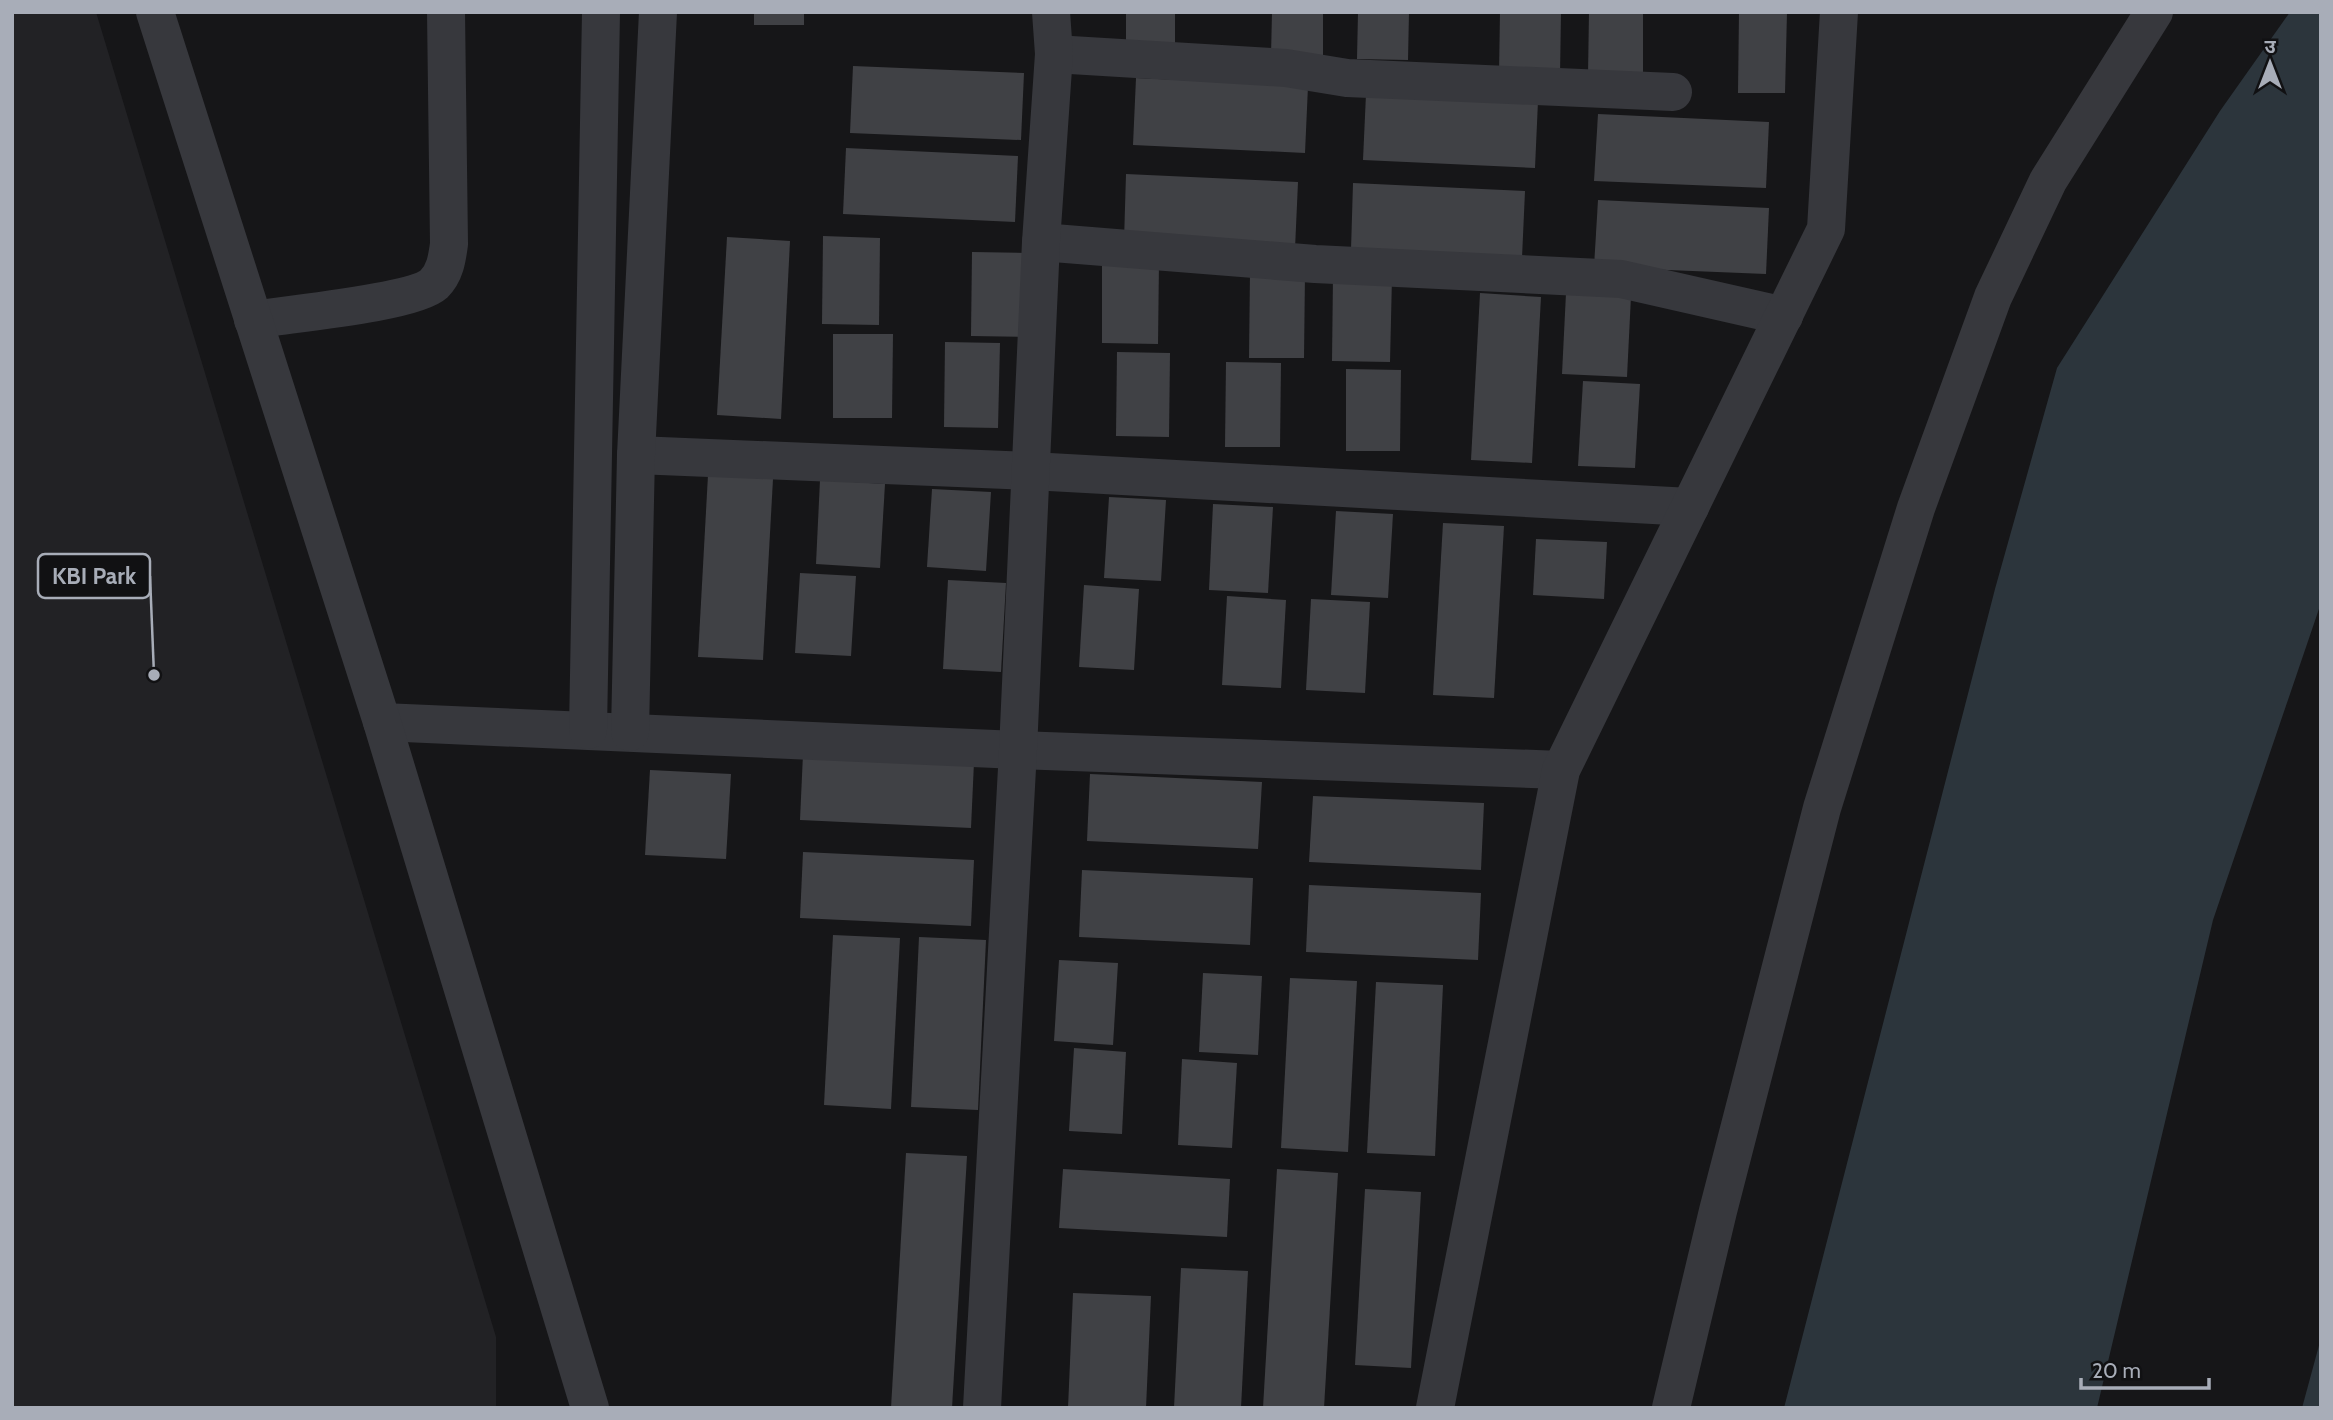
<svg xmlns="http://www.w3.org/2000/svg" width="2333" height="1420" viewBox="0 0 2333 1420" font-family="Cabin,'Noto Sans Devanagari',sans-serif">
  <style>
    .built { fill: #222225 }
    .water { fill: #2c353c }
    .building { fill: #404145 }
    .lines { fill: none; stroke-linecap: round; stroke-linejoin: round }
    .minor { stroke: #37383d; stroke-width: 38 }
    .tertiary { stroke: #37383d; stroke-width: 38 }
    .leader { fill: none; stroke: #a8adb8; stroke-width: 2.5 }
    .callout-dot { fill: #a8adb8; stroke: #111113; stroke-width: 2.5 }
    .callout { fill: #111113; stroke: #a8adb8; stroke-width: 2.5 }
    .callout-label { font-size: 23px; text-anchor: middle; font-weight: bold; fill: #a8adb8 }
  </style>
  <rect width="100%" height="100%" fill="#161618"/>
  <!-- built -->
  <polygon class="built" points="12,12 96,12 496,1337 496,1408 12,1408"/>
  <!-- water -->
  <g class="water">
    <polygon points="2290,12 2321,12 2321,603 2213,920 2097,1408 1784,1408 1995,589 2057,368 2220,111"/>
    <polygon points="2321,1338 2321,1408 2302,1408"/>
  </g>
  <!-- building -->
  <g class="building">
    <rect x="754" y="12" width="50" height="13"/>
    <polygon points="1126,12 1175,12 1175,47 1126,46"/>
    <polygon points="1272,12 1323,12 1323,56 1271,56"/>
    <polygon points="1358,12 1409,12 1408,60 1357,59"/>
    <polygon points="1500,12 1561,12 1560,75 1499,74"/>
    <polygon points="1589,12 1643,12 1643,75 1588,75"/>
    <polygon points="1739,12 1787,12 1785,93 1738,93"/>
    <polygon points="853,66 1024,73 1021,140 850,133"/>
    <polygon points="1136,78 1308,86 1305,153 1133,145"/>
    <polygon points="1366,94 1538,101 1535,168 1363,160"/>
    <polygon points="1598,114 1769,122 1766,188 1594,181"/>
    <polygon points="846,148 1018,156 1015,222 843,214"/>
    <polygon points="1126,174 1298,182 1295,249 1124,241"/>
    <polygon points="1353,183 1525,191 1522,258 1351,250"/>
    <polygon points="1598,200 1769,208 1766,274 1594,267"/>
    <polygon points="823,236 880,238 879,325 822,324"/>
    <polygon points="727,237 790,241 781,419 717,415"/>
    <polygon points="972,252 1028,253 1028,337 971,336"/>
    <polygon points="1102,260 1159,261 1158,344 1102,343"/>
    <polygon points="1250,272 1305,272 1304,358 1249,358"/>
    <polygon points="1333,276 1392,277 1390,362 1332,361"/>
    <polygon points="1480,293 1541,297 1532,463 1471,460"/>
    <polygon points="1566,293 1631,296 1627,377 1562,374"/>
    <polygon points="833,334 893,334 892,418 833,418"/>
    <polygon points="945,342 1000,343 998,428 944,427"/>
    <polygon points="1117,352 1170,353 1169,437 1116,436"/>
    <polygon points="1226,362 1281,363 1280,447 1225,447"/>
    <polygon points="1346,369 1401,370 1400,451 1346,451"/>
    <polygon points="1583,381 1640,384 1635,468 1578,466"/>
    <polygon points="708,475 773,479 763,660 698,657"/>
    <polygon points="820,480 885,484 880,568 816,564"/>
    <polygon points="932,489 991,492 986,571 927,567"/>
    <polygon points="1109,497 1166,500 1161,581 1104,578"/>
    <polygon points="1213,504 1273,507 1268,593 1209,590"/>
    <polygon points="1336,511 1393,514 1388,598 1331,595"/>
    <polygon points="1443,523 1504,526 1494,698 1433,695"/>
    <polygon points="1536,539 1607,542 1604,599 1533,595"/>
    <polygon points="800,573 856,576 851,656 795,653"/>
    <polygon points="948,580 1006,583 1001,672 943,669"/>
    <polygon points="1084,585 1139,589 1134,670 1079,667"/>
    <polygon points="1227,596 1286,600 1281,688 1222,685"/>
    <polygon points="1311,599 1370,602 1365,693 1306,690"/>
    <polygon points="803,754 974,762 971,828 800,820"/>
    <polygon points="650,770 731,774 726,859 645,855"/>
    <polygon points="1090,774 1262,782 1258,849 1087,841"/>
    <polygon points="1313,796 1484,803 1481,870 1309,862"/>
    <polygon points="803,852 974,860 971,926 800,918"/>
    <polygon points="1082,870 1253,878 1250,945 1079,937"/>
    <polygon points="1309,885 1481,893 1478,960 1306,952"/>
    <polygon points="833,935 900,938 891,1109 824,1105"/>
    <polygon points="919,937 986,940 978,1110 911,1107"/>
    <polygon points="1059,960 1118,963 1113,1045 1054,1041"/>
    <polygon points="1203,973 1262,976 1258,1055 1199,1052"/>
    <polygon points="1290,978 1357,981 1348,1152 1281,1148"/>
    <polygon points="1376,982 1443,985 1435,1156 1367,1153"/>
    <polygon points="1074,1048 1126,1052 1122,1134 1069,1131"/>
    <polygon points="1182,1059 1237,1063 1232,1148 1178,1145"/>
    <polygon points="906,1153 967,1156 952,1408 891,1408"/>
    <polygon points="1063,1169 1230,1179 1227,1237 1059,1228"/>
    <polygon points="1277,1169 1338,1173 1324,1408 1263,1408"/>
    <polygon points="1365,1189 1421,1192 1411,1368 1355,1365"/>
    <polygon points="1181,1268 1248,1271 1241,1408 1174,1408"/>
    <polygon points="1073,1293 1151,1296 1146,1408 1068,1408"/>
  </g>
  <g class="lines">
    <!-- minor -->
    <g class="minor">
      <polyline points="1054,54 1286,68 1347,78 1673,92"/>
      <polyline points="1041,242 1315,264 1621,279 1784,316"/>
      <path d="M253 320C287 314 413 303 434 284 445 273 447 259 449 244L446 12"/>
      <polyline points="636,455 1031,471 1690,507"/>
      <polyline points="382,722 1018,750 1561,770"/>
      <polyline points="588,730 601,12"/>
      <polyline points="630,732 636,455 658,12"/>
      <polyline points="982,1408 1018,750 1041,242 1054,54 1051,12"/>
      <polyline points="1435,1408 1561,770 1826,229 1839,12"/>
    </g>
    <!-- tertiary -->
    <g class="tertiary">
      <polyline points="155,12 382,722 590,1408"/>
      <polyline points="1671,1408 1718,1211 1822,808 1916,508 1993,297 2048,181 2154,12"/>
    </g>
  </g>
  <!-- callouts -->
  <path class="leader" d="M154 675L150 576"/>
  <circle class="callout-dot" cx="154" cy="675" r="7"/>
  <rect class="callout" x="38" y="554" width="112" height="44" rx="7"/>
  <g class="callout-label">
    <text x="94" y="584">KBI Park</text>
  </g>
  <!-- border -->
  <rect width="2333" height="1420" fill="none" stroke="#a8adb8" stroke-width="28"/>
  <!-- north arrow -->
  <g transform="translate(2270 63)" stroke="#111113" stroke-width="5" paint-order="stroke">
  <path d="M0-5L12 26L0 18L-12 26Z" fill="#a8adb8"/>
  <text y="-10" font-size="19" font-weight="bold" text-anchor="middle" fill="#a8adb8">उ</text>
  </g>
  <!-- scale -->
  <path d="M2081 1378v10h128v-10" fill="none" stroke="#a8adb8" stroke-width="3.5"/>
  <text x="2092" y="1378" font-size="21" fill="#a8adb8" stroke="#111113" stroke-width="5" paint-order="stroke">20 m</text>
</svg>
